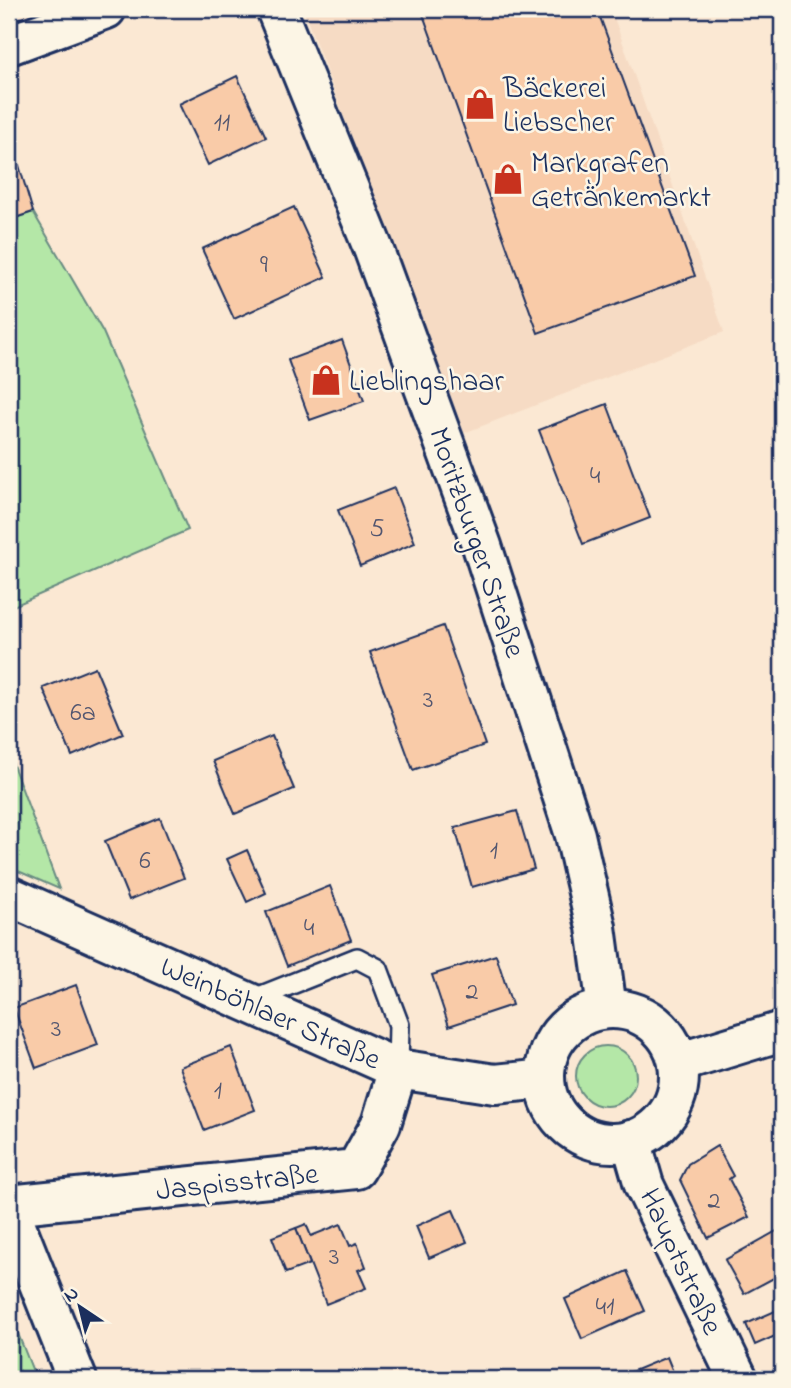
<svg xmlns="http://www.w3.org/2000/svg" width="791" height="1388" viewBox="0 0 791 1388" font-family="'Indie Flower',sans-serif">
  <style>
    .built { fill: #f6dbc4 }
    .green { fill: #b4e7a7; stroke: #688b82; stroke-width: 2 }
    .building { fill: #f9cba8; stroke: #1b2f5e; stroke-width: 2 }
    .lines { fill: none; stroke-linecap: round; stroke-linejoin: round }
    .lane-casing { stroke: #1b2f5e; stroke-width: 24 }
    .street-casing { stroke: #1b2f5e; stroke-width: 44 }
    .secondary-casing { stroke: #1b2f5e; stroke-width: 44 }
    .lane { stroke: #fcf5e5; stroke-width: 19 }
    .street { stroke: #fcf5e5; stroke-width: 38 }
    .secondary { stroke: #fcf5e5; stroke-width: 38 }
    .labels { text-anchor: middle; stroke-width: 5; stroke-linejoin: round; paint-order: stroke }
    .number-label { font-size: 26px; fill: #525670 }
    .poi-label { font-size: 30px; fill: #1b2f5e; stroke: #fcf5e5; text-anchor: start }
    .street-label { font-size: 30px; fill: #1b2f5e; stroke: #fcf5e5 }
  </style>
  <rect width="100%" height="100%" fill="#fbe8d3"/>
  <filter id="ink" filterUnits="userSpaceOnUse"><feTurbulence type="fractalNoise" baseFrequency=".0143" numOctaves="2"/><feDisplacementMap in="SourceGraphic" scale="14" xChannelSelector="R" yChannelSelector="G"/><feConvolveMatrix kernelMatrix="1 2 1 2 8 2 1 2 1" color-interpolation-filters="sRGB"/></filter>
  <g filter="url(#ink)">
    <!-- built -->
    <polygon class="built" points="303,9 611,9 724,332 464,433"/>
    <!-- green -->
    <g class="green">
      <polygon points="33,212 103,332 188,530 9,608 9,220"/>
      <polygon points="9,754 59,889 9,867"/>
      <circle cx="606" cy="1076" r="30"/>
      <polygon points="9,1311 36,1379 9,1379"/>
    </g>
    <!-- building -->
    <g class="building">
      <polygon points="421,9 597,9 695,276 538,333"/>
      <polygon points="237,76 266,137 208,165 179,104"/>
      <polygon points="15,152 33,212 9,220 9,154"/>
      <polygon points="294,207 326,277 234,319 202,249"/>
      <polygon points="342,340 364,401 310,420 288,360"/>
      <polygon points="607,404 650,518 583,544 539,430"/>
      <polygon points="394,488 415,543 360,566 338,510"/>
      <polygon points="443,626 485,745 413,770 370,652"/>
      <polygon points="95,667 123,734 72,756 43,688"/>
      <polygon points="272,736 294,789 235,814 213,761"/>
      <polygon points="517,811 534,869 472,887 455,828"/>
      <polygon points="160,818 184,878 129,900 105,841"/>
      <polygon points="247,850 266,893 247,902 227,859"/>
      <polygon points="330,886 351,940 287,966 266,912"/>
      <polygon points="496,955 512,1005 449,1026 432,975"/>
      <polygon points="76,985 98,1045 36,1068 14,1008"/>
      <polygon points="231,1047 255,1110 204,1130 180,1067"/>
      <polygon points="717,1146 733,1176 729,1179 749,1217 708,1238 680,1180 688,1164"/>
      <polygon points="453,1210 467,1242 429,1258 416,1226"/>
      <polygon points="306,1224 311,1236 341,1224 350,1246 357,1243 366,1267 358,1270 366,1288 326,1304 296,1228"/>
      <polygon points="296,1228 310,1264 286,1273 272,1237"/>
      <polygon points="782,1228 782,1277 781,1274 744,1294 725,1260"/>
      <polygon points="627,1271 645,1311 582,1339 565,1299"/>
      <polygon points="782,1308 782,1333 755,1345 746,1324"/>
      <polygon points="667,1357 676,1379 614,1379"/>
    </g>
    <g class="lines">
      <defs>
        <polyline id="lane" points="249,1001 357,958 378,969 399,1025 398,1069"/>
        <g id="street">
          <polyline points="9,45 106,9"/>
          <polyline points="678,1063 782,1031"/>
          <polyline points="9,1205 356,1169 381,1124 398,1069"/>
          <polyline points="9,1208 77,1379"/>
        </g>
        <g id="secondary">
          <polyline points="276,9 373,248 482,546 575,835 596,927 607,1009"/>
          <polyline points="9,896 398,1069 495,1084 545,1079"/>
          <circle cx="612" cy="1076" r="67"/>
          <polyline points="631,1140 644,1185 738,1379"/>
        </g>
      </defs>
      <!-- lane casing -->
      <use href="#lane" class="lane-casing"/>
      <!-- street casing -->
      <use href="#street" class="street-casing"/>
      <!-- secondary casing -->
      <use href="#secondary" class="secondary-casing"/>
      <!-- lane -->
      <use href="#lane" class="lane"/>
      <!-- street -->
      <use href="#street" class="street"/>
      <!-- secondary -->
      <use href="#secondary" class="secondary"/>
    </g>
  </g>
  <!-- icons -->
  <defs>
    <symbol id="shop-bare" viewBox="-9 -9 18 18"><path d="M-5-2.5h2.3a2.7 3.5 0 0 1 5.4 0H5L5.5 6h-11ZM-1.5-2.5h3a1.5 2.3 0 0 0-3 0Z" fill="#c8321e" stroke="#fcf5e5" stroke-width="2.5" paint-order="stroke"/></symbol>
  </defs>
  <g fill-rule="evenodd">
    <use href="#shop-bare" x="458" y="82" width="44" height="44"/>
    <use href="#shop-bare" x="486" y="157" width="44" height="44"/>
    <use href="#shop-bare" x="304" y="358" width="44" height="44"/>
  </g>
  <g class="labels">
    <!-- number labels -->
    <g class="number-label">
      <text x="222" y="130">11</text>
      <text x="264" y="272">9</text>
      <text x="595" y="483">4</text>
      <text x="377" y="536">5</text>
      <text x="428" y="707">3</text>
      <text x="83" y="720">6a</text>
      <text x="494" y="858">1</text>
      <text x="145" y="868">6</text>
      <text x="309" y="935">4</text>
      <text x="472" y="999">2</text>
      <text x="56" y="1036">3</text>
      <text x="218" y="1098">1</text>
      <text x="714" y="1208">2</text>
      <text x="334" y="1264">3</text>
      <text x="605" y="1314">41</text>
    </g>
    <!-- poi labels -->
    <g class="poi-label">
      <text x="503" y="97">Bäckerei<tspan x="503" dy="34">Liebscher</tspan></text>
      <text x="531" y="172">Markgrafen<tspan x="531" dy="34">Getränkemarkt</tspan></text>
      <text x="349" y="390">Lieblingshaar</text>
    </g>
    <!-- street labels -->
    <g class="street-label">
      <text transform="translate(478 542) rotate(71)" y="10">Moritzburger Straße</text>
      <text transform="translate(271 1012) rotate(24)" y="10">Weinböhlaer Straße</text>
      <text transform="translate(237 1181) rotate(-6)" y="10">Jaspisstraße</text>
      <text transform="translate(682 1261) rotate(65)" y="10">Hauptstraße</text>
    </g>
  </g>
  <!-- margin -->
  <rect width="791" height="1388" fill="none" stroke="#fcf5e5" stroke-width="35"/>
  <rect x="18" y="18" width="756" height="1353" fill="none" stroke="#1b2f5e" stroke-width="2.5" filter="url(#ink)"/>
  <!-- north arrow -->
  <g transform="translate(80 1307) rotate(325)" stroke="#fcf5e5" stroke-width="5" paint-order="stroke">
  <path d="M0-5L12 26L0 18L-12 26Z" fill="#1b2f5e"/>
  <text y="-10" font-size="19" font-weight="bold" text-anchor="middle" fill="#1b2f5e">N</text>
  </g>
</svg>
